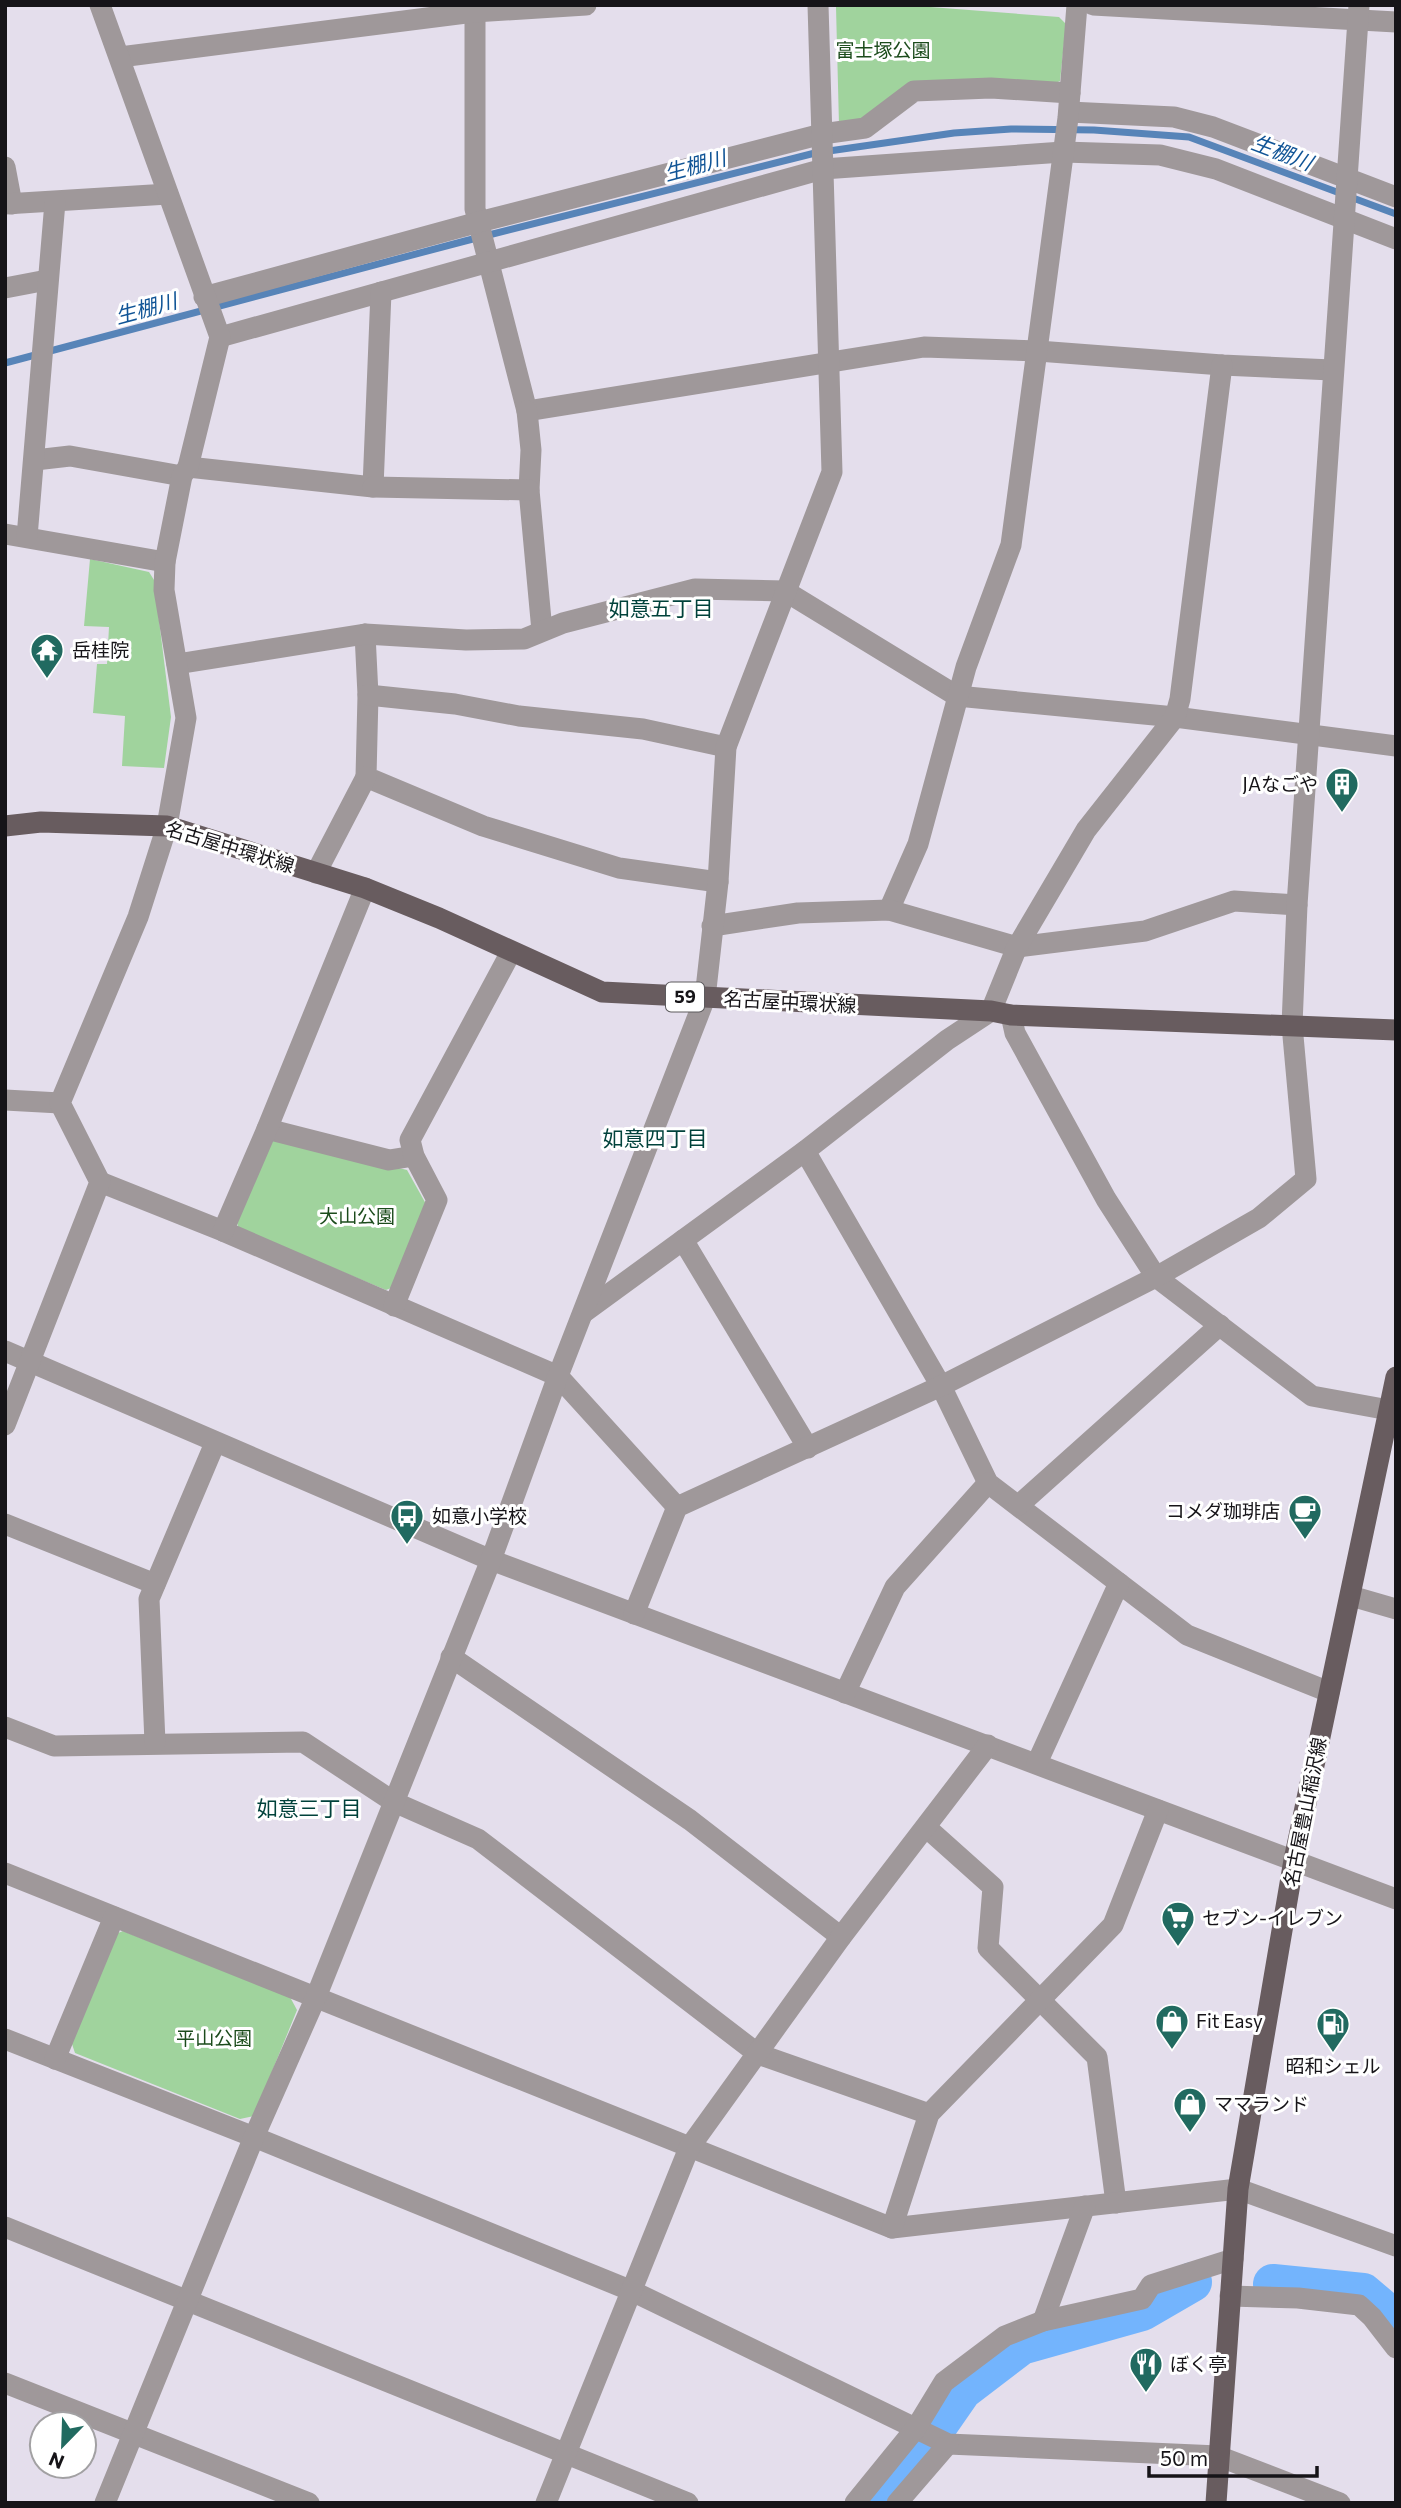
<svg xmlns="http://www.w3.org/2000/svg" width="1401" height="2508" viewBox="0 0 1401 2508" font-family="Commissioner,'Noto Sans JP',sans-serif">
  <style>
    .green { fill: #a0d39d }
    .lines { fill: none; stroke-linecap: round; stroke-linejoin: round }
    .stream { stroke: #5784b8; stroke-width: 7 }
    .river { stroke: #73b4fd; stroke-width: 40 }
    .minor { stroke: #9f989a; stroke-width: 21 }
    .major { stroke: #685c5f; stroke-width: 21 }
    .labels { text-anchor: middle; stroke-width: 6; stroke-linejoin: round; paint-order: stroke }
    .shield { fill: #fff; stroke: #5c5a5d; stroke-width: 2 }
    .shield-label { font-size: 18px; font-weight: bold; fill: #161418 }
    .park-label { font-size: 19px; fill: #1c4c1c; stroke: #fff }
    .poi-label { font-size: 19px; fill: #161418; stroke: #fff; text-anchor: start }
    .street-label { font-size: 19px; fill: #161418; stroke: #fff }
    .water-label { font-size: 21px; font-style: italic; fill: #105496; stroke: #fff }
    .neighbourhood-label { font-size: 21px; fill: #01423b; stroke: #fff }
  </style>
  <rect width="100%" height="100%" fill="#e4deec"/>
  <!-- green -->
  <g class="green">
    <polygon points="837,5 904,5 1059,17 1066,24 1060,81 1051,85 912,85 859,125 839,125 836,7"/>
    <polygon points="90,559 149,572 154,580 171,717 164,768 122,766 125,716 93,713 97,664 107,664 109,627 84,626"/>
    <polygon points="279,1138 407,1170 426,1204 396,1286 386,1290 239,1229 236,1220 268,1143"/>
    <polygon points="123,1931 290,1997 297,2010 254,2116 240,2119 75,2053 71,2041 113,1935"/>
  </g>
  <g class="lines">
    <!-- stream -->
    <polyline class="stream" points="5,363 465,241 815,153 954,133 1011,129 1094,130 1189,137 1396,214"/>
    <!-- river -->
    <g class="river">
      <polyline points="1273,2284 1363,2293 1389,2315 1396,2326"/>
      <polyline points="877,2503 912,2462 962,2390 1021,2345 1142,2311 1192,2282"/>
    </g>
    <!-- minor -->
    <g class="minor">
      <polyline points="475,5 475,209 527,411 924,347 1038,351 1222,365 1332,370"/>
      <polyline points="1093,5 1396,22"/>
      <polyline points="120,57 474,12 586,5"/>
      <polyline points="1069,112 1174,117 1213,127 1396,197"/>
      <polyline points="5,167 12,204"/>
      <polyline points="5,204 168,194"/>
      <polyline points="5,288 47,280"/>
      <polyline points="204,297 479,222 822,134 865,128 914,91 991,88 1070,93"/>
      <polyline points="220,337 823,169 1063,152 1160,155 1216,169 1396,239"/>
      <polyline points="527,411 531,450 529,490 542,631"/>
      <polyline points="35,460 70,456 182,476"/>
      <polyline points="188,467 373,487 381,292"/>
      <polyline points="373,487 529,490"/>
      <polyline points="5,534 165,562"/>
      <polyline points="27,537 55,202"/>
      <polyline points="365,634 368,695 366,777 483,826 619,868 718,882"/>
      <polyline points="177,664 365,634 466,640 524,639 563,623 695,589 785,591 957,696 1175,717 1396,746"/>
      <polyline points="368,695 455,704 519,716 643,729 726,747"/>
      <polyline points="316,873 366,777"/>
      <polyline points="889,910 918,844 966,667 1011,545 1068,118 1077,5"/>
      <polyline points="712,926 798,913 889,910 1017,947 1145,931 1234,901 1297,905"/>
      <polyline points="1011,1015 1015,1033 1106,1199 1156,1277 1312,1396 1389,1410"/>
      <polyline points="5,1100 60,1103"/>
      <polyline points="267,1129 389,1160 414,1156"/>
      <polyline points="805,1151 941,1386 988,1483 1187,1635 1329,1692"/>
      <polyline points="100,1182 223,1231 558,1376 677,1507"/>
      <polyline points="223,1231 267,1129 365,888"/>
      <polyline points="683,1240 808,1448"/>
      <polyline points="394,1306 437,1200 414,1156 410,1140 511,952"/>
      <polyline points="583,1313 805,1151 947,1040 991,1011 1017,947 1086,830 1175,717 1180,699 1222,365"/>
      <polyline points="5,1351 491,1560 1396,1899"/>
      <polyline points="5,1425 100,1182 60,1103 138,917 167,826 186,718 164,590 165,562 182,476 188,467 220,337 100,5"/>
      <polyline points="1019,1505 1220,1325"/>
      <polyline points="5,1524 155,1584"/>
      <polyline points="1351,1596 1396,1609"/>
      <polyline points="634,1614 677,1507 941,1386 1156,1277 1259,1218 1306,1179 1292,1025 1297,905 1359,5"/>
      <polyline points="451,1657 690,1820 841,1937"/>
      <polyline points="845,1693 895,1587 988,1483"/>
      <polyline points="5,1727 54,1746 303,1742 394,1802 478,1839 758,2054 929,2114"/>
      <polyline points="155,1743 149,1599 215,1443"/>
      <polyline points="1037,1763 1119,1583"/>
      <polyline points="927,1828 993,1887 988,1948 1097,2057 1116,2203"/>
      <polyline points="5,1873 892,2228 1238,2189 1396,2246"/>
      <polyline points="5,2039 254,2137 632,2291 948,2444 1218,2456 1340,2503"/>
      <polyline points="55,2059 114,1917"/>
      <polyline points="5,2227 688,2503"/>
      <polyline points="892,2228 929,2114 1113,1925 1158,1810"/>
      <polyline points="1230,2296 1298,2298 1359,2305 1372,2317 1396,2348"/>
      <polyline points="1043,2321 1085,2206"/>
      <polyline points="5,2383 309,2503"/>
      <polyline points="105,2503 254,2137 316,1997 394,1802 491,1560 558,1376 705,998 718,882 726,747 832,472 818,5"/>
      <polyline points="546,2503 689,2148 841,1937 988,1745"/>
      <polyline points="855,2503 916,2428 944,2382 1005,2336 1043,2321 1142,2299 1151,2285 1233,2259"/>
      <polyline points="897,2503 948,2444"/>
    </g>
    <!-- major -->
    <g class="major">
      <polyline points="5,826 41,822 167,826 365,888 439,918 602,992 991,1011 1011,1015 1396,1030"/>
      <polyline points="1216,2503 1238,2189 1294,1860 1396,1377"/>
    </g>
  </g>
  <!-- icons -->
  <defs>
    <symbol id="temple-pin" viewBox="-11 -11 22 30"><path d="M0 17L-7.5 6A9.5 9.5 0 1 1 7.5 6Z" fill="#216a60" stroke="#fff"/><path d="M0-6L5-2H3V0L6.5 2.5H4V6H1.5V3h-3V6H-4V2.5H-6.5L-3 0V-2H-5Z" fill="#fff"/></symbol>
    <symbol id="building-pin" viewBox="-11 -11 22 30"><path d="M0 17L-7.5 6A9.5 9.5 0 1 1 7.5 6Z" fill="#216a60" stroke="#fff"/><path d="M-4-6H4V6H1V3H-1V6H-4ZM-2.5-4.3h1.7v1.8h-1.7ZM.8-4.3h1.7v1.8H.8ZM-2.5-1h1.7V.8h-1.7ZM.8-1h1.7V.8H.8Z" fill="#fff"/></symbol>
    <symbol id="cafe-pin" viewBox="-11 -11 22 30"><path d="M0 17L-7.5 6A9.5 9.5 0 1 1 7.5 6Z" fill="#216a60" stroke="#fff"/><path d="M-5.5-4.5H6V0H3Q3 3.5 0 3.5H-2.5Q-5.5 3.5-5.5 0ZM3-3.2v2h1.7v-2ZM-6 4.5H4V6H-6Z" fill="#fff"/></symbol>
    <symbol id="bus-pin" viewBox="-11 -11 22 30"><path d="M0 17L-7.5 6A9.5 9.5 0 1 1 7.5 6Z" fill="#216a60" stroke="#fff"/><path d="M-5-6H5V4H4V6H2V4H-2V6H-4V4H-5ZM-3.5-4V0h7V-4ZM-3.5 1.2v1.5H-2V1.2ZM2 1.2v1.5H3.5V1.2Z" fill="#fff"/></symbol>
    <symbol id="supermarket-pin" viewBox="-11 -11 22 30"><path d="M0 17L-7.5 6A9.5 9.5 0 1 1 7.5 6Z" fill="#216a60" stroke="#fff"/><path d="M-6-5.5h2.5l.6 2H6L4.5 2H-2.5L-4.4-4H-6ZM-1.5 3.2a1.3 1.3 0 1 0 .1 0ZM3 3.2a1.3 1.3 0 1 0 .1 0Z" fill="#fff"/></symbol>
    <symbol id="shop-pin" viewBox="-11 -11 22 30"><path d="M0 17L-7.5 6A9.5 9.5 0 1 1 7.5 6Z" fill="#216a60" stroke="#fff"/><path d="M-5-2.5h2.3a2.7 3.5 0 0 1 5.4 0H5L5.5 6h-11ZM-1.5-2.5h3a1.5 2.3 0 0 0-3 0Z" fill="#fff"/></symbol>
    <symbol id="fuel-pin" viewBox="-11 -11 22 30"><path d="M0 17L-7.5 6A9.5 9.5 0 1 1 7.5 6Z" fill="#216a60" stroke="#fff"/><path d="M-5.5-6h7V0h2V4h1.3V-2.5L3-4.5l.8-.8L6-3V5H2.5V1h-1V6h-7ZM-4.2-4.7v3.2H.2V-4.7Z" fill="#fff"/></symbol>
    <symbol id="restaurant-pin" viewBox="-11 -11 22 30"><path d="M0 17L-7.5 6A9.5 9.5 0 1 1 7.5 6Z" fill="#216a60" stroke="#fff"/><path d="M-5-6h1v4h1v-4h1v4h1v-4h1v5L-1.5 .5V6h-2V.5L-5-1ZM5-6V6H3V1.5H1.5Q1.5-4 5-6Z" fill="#fff"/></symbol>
  </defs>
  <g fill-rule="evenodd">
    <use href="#temple-pin" x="28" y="631" width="38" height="52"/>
    <use href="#building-pin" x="1323" y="765" width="38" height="52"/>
    <use href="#cafe-pin" x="1286" y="1492" width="38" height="52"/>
    <use href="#bus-pin" x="388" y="1497" width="38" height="52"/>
    <use href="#supermarket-pin" x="1159" y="1899" width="38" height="52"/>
    <use href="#shop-pin" x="1153" y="2002" width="38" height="52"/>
    <use href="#fuel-pin" x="1314" y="2005" width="38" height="52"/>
    <use href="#shop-pin" x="1171" y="2085" width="38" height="52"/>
    <use href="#restaurant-pin" x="1127" y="2345" width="38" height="52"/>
  </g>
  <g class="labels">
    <!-- shield labels -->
    <rect class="shield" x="666" y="982.5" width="38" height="29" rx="5"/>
    <g class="shield-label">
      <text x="685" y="1003">59</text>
    </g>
    <!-- park labels -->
    <g class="park-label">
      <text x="883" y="57">富士塚公園</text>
      <text x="357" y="1223">大山公園</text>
      <text x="214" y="2045">平山公園</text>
    </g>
    <!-- poi labels -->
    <g class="poi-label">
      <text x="72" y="657">岳桂院</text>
      <text x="1318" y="791" text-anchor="end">JAなごや</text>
      <text x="1280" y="1518" text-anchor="end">コメダ珈琲店</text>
      <text x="432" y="1523">如意小学校</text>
      <text x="1202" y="1925">セブン-イレブン</text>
      <text x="1196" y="2028">Fit Easy</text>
      <text x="1333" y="2073" text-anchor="middle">昭和シェル</text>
      <text x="1214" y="2111">ママランド</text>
      <text x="1170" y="2371">ぼく亭</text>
    </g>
    <!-- street labels -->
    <g class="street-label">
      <text transform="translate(230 847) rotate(17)" y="7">名古屋中環状線</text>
      <text transform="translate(790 1002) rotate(3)" y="7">名古屋中環状線</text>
      <text transform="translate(1305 1812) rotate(-79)" y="7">名古屋豊山稲沢線</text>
    </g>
    <!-- water labels -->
    <g class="water-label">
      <text transform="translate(1282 153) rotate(21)" y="7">生棚川</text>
      <text transform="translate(695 166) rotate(-15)" y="7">生棚川</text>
      <text transform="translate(146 309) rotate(-15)" y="7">生棚川</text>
    </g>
    <!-- neighbourhood labels -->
    <g class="neighbourhood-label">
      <text x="661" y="616">如意五丁目</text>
      <text x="655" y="1146">如意四丁目</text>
      <text x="309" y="1816">如意三丁目</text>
    </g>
  </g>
  <!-- border -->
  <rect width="1401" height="2508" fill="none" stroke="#161418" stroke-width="14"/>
  <!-- north arrow -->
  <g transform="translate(63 2445) rotate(203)"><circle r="33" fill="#ffffff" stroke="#a2a1a3" stroke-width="2"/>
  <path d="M0-5L12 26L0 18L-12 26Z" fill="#216a60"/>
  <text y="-10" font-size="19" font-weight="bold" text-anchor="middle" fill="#161418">N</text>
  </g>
  <!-- scale -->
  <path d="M1149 2466v10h168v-10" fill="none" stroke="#161418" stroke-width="3.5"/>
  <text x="1160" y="2466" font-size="21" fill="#161418" stroke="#ffffff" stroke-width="5" paint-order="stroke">50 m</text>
</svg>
